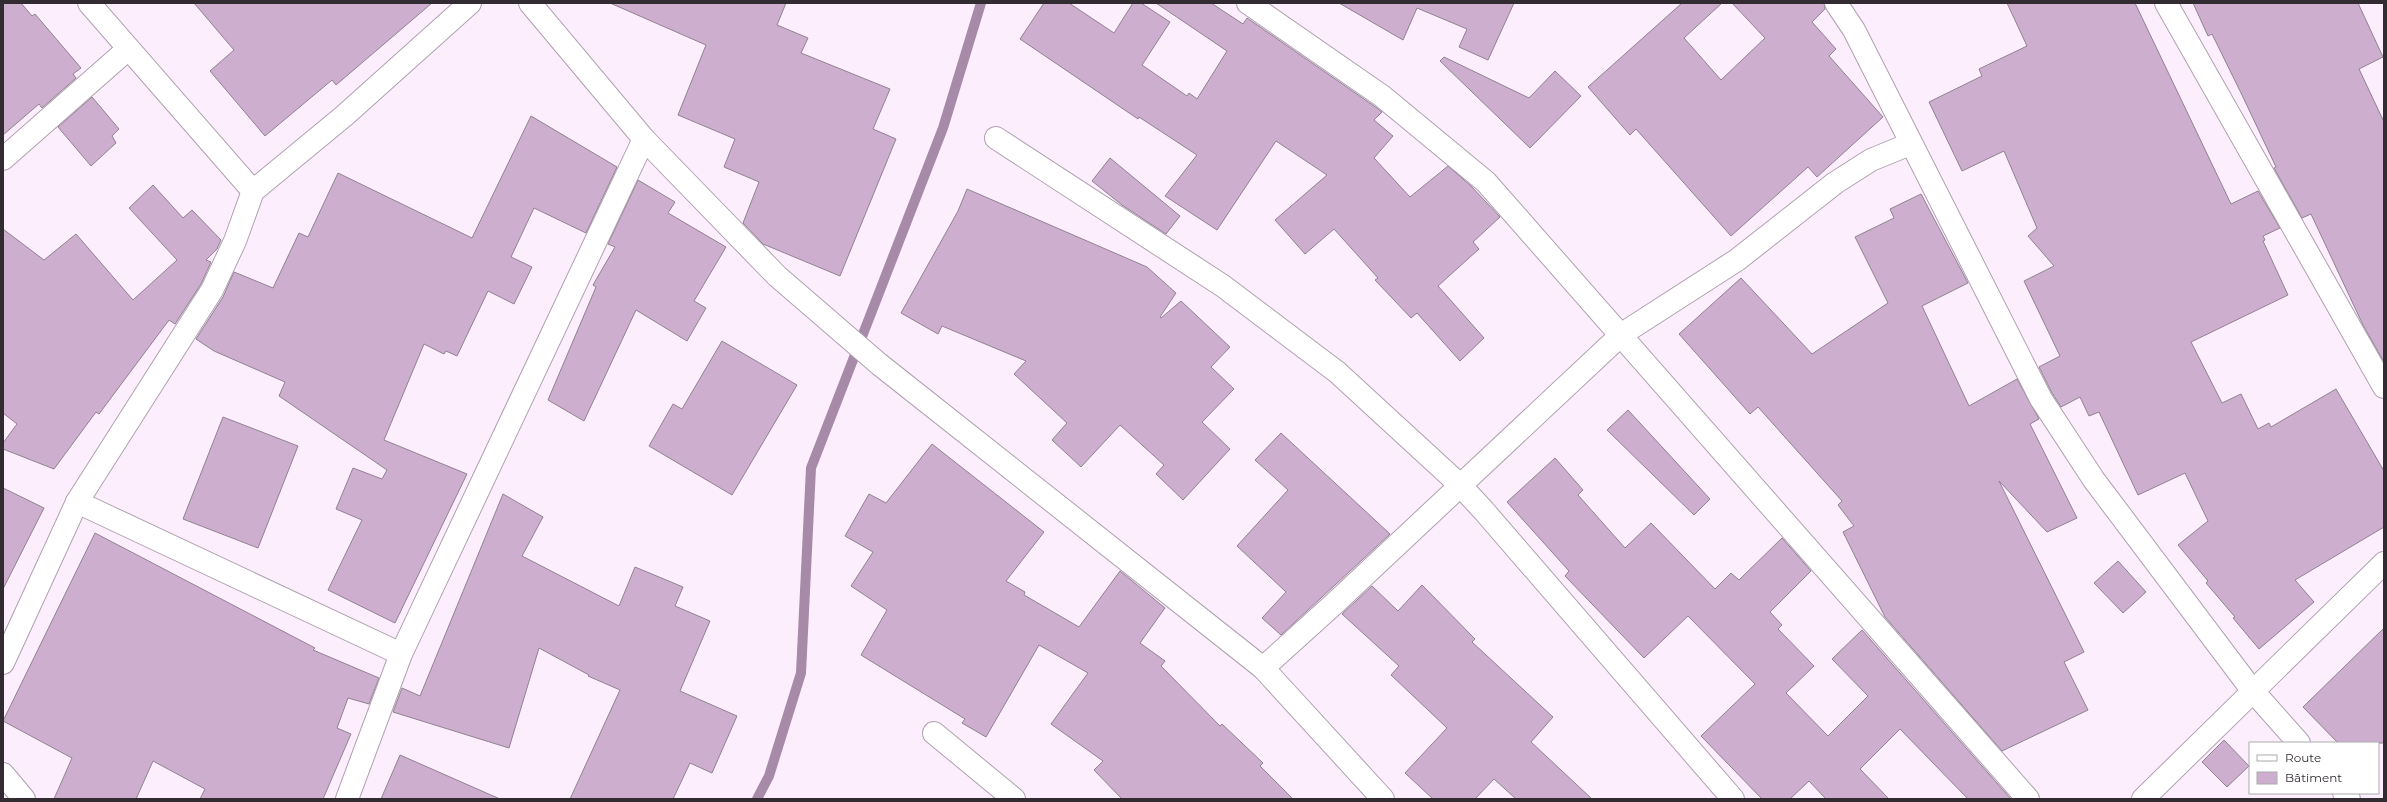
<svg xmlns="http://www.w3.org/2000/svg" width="2387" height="802" viewBox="0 0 2387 802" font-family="Montserrat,sans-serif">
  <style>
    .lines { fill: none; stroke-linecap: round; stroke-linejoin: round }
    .stream { stroke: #a789a8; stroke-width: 10 }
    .building { fill: #cdaecf; stroke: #908291 }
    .minor-casing { stroke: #afa1b0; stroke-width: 24 }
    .minor { stroke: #fff; stroke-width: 22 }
  </style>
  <rect width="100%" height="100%" fill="#fdeefe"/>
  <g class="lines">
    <!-- stream -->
    <polyline class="stream" points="757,799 769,776 801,673 811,468 943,128 981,3"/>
  </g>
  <!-- building -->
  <g class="building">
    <polygon points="3,3 21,3 32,16 35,14 81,68 73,74 76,78 42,108 39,104 3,135"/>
    <polygon points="194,3 432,3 336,85 332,80 265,136 210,71 234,50"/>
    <polygon points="610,3 786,3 777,25 808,38 801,53 890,89 873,129 896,139 840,276 763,244 743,223 759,182 724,167 735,139 678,115 706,45"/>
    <polygon points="1044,3 1069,3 1114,33 1133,3 1141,3 1170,22 1142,65 1187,96 1189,93 1197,99 1227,51 1156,3 1211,3 1243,24 1247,18 1374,106 1382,112 1374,120 1393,136 1374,158 1410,197 1448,166 1471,186 1500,217 1473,242 1479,249 1438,286 1484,338 1460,361 1417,313 1411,318 1375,280 1378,278 1334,229 1305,254 1275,220 1327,175 1276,141 1217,230 1165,196 1197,155 1139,117 1138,119 1020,39"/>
    <polygon points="1339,3 1514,3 1488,60 1459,47 1467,29 1417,8 1403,40"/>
    <polygon points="1682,3 1722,3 1684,38 1721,80 1765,38 1732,3 1824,3 1825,9 1812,22 1836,49 1829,56 1883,117 1817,177 1808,167 1731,236 1636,129 1630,135 1588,87"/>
    <polygon points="2007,3 2135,3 2231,204 2258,191 2280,228 2263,236 2265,240 2263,241 2288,295 2191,342 2222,403 2241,394 2258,429 2269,423 2271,427 2336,389 2384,471 2384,527 2295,580 2314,602 2259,649 2233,618 2235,617 2206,583 2208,581 2178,545 2208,521 2185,473 2138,495 2099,412 2089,416 2080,397 2061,407 2052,393 2039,367 2060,356 2024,281 2054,266 2028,236 2037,228 2004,151 1962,171 1929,102 1982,76 1979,69 2027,46"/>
    <polygon points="2193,3 2358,3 2383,57 2359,69 2384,122 2384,362 2363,325 2311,214 2302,218 2274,168 2276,167 2242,95 2212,34 2208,36"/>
    <polygon points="1444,57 1529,98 1555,71 1581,96 1530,148 1440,61"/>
    <polygon points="92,97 119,129 112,136 116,143 91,166 58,127"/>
    <polygon points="531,116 617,167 586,233 534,208 511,257 532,267 514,304 488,291 457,356 446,351 444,354 424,344 384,440 467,474 395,623 328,590 362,520 336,509 353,468 382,479 387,470 279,396 285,382 214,351 196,339 223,297 234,272 273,288 299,233 308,237 338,173 472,238"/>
    <polygon points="1110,158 1180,216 1166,234 1122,205 1092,181"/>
    <polygon points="638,180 675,202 668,213 726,247 694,301 706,308 687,341 636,310 584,421 548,400 596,287 593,285 615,247 608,244"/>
    <polygon points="153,185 183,218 192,210 221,240 217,249 206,260 211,262 201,284 175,324 169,320 99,414 96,412 54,469 3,449 3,443 17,424 3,413 3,229 44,260 76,234 133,300 177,260 129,208"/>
    <polygon points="967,189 1147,267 1176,293 1160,317 1161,318 1181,301 1230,347 1211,367 1234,389 1202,422 1230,449 1183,500 1156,474 1164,465 1120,425 1081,467 1052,440 1067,423 1014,374 1026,361 942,326 938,334 901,313 958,211"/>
    <polygon points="1921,194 1968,283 1922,306 1969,406 2017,379 2039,419 2030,424 2077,518 2047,532 1999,481 2084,652 2064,662 2088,710 2002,751 1885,617 1843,532 1854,526 1838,505 1842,501 1758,407 1750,414 1679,334 1741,278 1812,354 1888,303 1855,237 1894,218 1890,209"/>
    <polygon points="722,341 797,385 732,495 649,446 673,404 682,409"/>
    <polygon points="1628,410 1710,499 1694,515 1607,430"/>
    <polygon points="223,417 298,446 258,548 183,519"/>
    <polygon points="1281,433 1390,534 1281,635 1262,618 1286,592 1237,546 1288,490 1255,460"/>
    <polygon points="932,444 1044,532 1006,581 1025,592 1024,595 1079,627 1120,571 1165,608 1140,643 1165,661 1161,666 1220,726 1222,724 1263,763 1260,766 1293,799 1122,799 1094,770 1103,761 1051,724 1088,673 1039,645 986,737 962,723 965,719 861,655 887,610 851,586 873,552 845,536 869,494 886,503"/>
    <polygon points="1555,458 1583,490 1578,495 1625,548 1651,523 1715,589 1731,573 1739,580 1782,538 1811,571 1770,612 1782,625 1778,629 1814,666 1786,693 1828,736 1868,696 1832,659 1862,630 2011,799 1968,799 1900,729 1860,769 1889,799 1826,799 1809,781 1790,799 1762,799 1701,736 1755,684 1688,616 1644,658 1565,576 1569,571 1507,502"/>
    <polygon points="3,488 44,508 3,589"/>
    <polygon points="503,494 543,517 522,556 619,606 635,567 683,587 675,606 710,621 680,691 737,716 712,773 690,763 673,799 570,799 620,690 588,676 589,675 539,648 509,748 393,712 402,688 420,696"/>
    <polygon points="95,533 315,648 313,650 379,678 369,704 348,698 337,728 351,734 323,799 200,799 205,789 153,761 136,799 54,799 72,758 3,721"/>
    <polygon points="2118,561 2146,592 2123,613 2094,583"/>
    <polygon points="1422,585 1475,639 1472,642 1553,717 1531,742 1592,799 1516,799 1494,779 1475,799 1433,799 1405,773 1447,728 1391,675 1399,666 1342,614 1372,586 1398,611"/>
    <polygon points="2384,628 2384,743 2338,743 2303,707"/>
    <polygon points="2224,740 2249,766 2227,787 2202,762"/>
    <polygon points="400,755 500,799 381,799"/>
  </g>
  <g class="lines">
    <defs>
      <g id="minor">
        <polyline points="89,3 253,191"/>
        <polyline points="530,3 644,139 777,276 879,364 1263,668 1383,799"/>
        <polyline points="1248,3 1382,96 1486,182 2028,799"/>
        <polyline points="1836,3 1854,30 2041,399 2094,480 2252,690 2299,743"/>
        <polyline points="2166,3 2384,387"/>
        <polyline points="996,138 1223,286 1337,372 1460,485 1484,511 1733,799"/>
        <polyline points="3,159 128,49"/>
        <polyline points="77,502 401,654"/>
        <polyline points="3,663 77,502 212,290 235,241 253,191 344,116 470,3"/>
        <polyline points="1263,668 1335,603 1622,334 1737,260 1835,183 1871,160 1910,144"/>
        <polyline points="934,733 1014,799"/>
        <polyline points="3,774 24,799"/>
        <polyline points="2344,793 2349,799"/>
        <polyline points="347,799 401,654 644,139"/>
        <polyline points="2143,799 2384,563"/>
      </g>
    </defs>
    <!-- minor casing -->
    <use href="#minor" class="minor-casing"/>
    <!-- minor -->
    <use href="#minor" class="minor"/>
  </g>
  <!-- border -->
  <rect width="2387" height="802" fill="none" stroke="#322c32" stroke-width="8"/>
  <!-- legend -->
  <rect x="2249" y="742" width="130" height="52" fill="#ffffff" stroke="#adabad"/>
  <rect x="2257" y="755" width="20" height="6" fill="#ffffff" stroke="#adabad"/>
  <text x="2285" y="762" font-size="12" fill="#322c32">Route</text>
  <rect x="2257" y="772" width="20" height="12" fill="#cdaecf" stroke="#adabad"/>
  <text x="2285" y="782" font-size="12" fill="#322c32">Bâtiment</text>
</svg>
